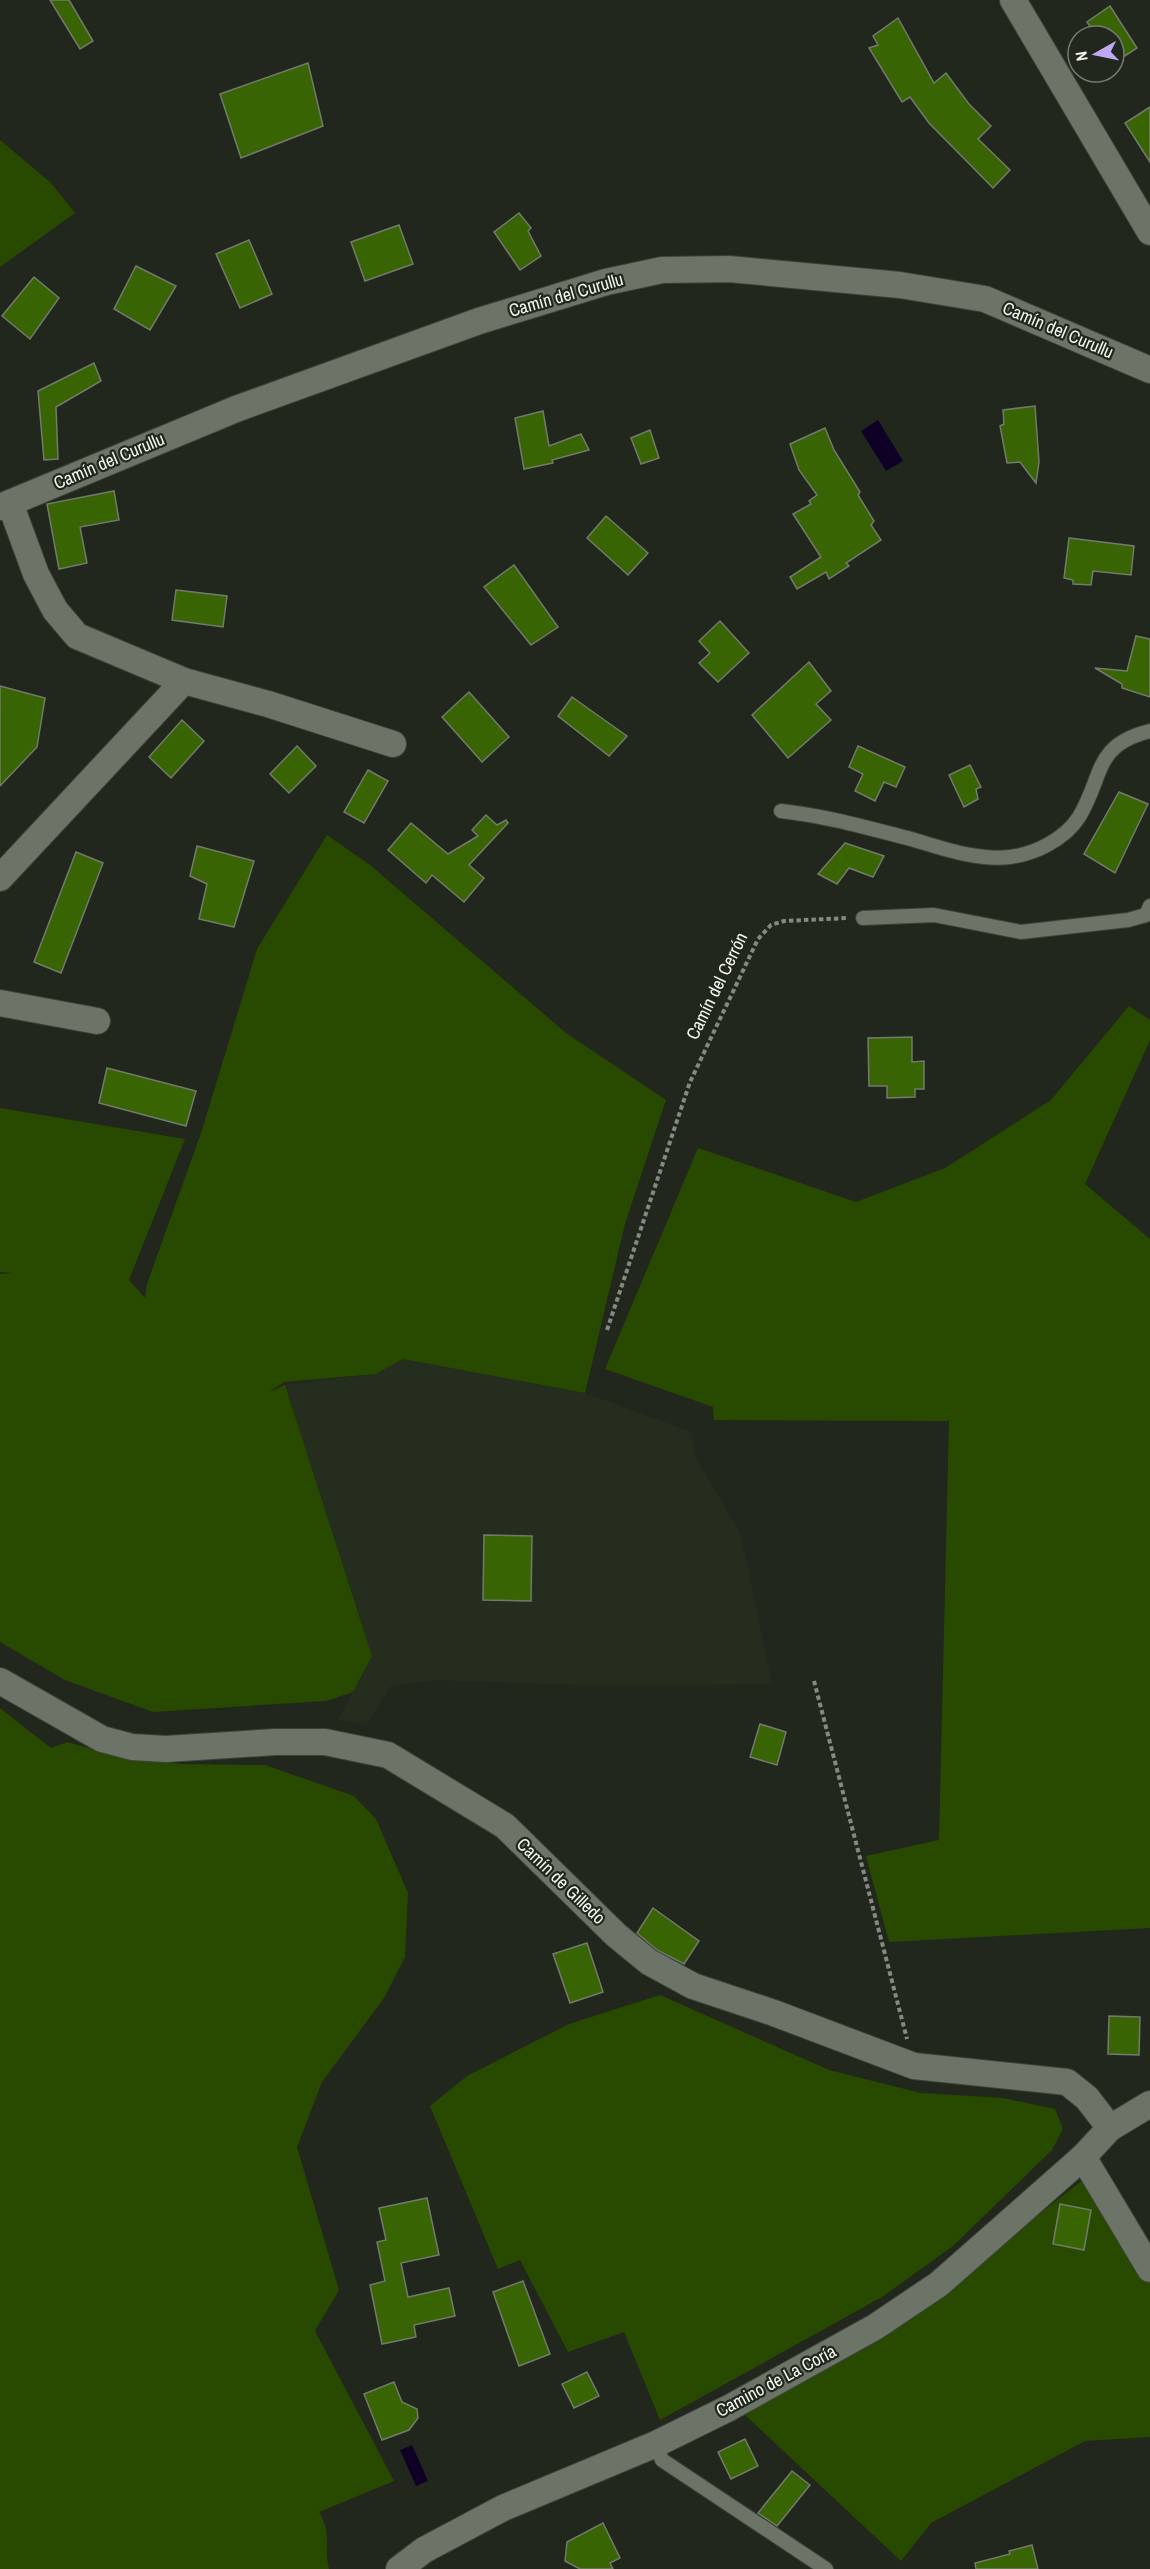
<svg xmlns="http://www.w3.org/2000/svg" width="1150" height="2569" viewBox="0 0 1150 2569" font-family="'Archivo Narrow',sans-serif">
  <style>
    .built { fill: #252e1e }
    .green { fill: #284900 }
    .water { fill: #0f0126 }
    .building { fill: #396404; stroke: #727a6d; stroke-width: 1.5 }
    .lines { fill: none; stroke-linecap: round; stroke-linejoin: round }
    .lane-casing { stroke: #3d433a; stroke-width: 16 }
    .street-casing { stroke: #3d433a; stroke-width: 28 }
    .path { stroke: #848981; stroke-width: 4; stroke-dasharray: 4.5 3; stroke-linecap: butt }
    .lane { stroke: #6c7367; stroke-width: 14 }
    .street { stroke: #6c7367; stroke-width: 26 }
    .labels { text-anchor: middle; stroke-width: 4.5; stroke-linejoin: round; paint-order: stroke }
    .street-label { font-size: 18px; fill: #f2f6ef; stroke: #21271d }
  </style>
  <rect width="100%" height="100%" fill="#21271d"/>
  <!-- built -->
  <polygon class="built" points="403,1359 585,1393 691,1432 697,1459 741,1535 772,1684 613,1686 435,1680 391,1686 367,1724 338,1720 372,1656 285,1385 376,1374"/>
  <!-- green -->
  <g class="green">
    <polygon points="0,140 51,183 75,213 0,267"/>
    <polygon points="327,835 370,865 566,1033 666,1100 625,1224 585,1393 403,1359 376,1374 284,1382 269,1392 285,1385 372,1656 353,1692 326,1701 153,1712 65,1680 0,1642 0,1274 13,1273 0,1272 0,1108 185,1139 129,1280 145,1298 147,1284 202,1130 257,949"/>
    <polygon points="1129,1006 1150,1020 1150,1040 1085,1184 1150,1239 1150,1928 889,1942 866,1856 939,1840 949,1421 714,1420 713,1407 605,1369 698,1148 856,1202 945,1168 1051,1100"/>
    <path d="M0 1708 51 1748 67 1742 124 1758 181 1764 265 1765 354 1796 376 1819 408 1893 405 1957 384 1998 322 2082 297 2147 339 2290 315 2331 394 2481 319 2512C333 2536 323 2544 329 2569H0Z"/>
    <polygon points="660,1995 829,2070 921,2093 1003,2098 1055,2109 1063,2129 1052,2150 953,2246 882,2297 660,2420 624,2332 568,2352 520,2260 498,2269 430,2106 467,2076 569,2024"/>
    <polygon points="1084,2179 1150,2273 1150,2437 1085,2441 931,2523 901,2561 745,2415 912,2313"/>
  </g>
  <!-- water -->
  <g class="water">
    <polygon points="878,420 903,461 886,471 861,431"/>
    <polygon points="412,2445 428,2481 416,2486 400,2450"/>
  </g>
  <!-- building -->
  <g class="building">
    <polygon points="50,0 69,0 93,41 80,49"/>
    <polygon points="1110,6 1137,48 1114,63 1114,36 1096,36 1087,22"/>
    <polygon points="898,18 934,83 946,73 969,104 991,126 978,139 1010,170 993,188 929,123 910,97 902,102 869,48 878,45 873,36"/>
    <polygon points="308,63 323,126 241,158 220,94"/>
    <polygon points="1150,107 1150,162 1125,123"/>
    <polygon points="519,213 531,228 528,231 541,256 520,270 494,232"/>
    <polygon points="399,225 413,264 365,281 351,242"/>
    <polygon points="249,240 272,294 240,308 216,254"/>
    <polygon points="136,266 176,286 150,330 114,309"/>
    <polygon points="34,277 59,298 30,339 2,316"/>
    <polygon points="94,363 101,381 56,407 58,459 44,460 38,391"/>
    <polygon points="1035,406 1039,462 1036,483 1020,462 1007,463 1000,426 1004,424 1003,410"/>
    <polygon points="543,411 549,446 581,434 589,450 552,460 553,463 524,469 515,418"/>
    <polygon points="825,428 834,450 860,492 858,495 874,521 871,525 881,540 846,563 849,566 829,579 826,572 797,589 790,577 821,557 793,514 811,504 809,501 817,495 799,470 790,444"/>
    <polygon points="650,430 659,458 641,464 631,438"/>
    <polygon points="114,491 119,520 80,527 87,563 59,569 47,504"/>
    <polygon points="606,516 648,553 628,575 587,538"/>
    <polygon points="1069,538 1134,546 1131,575 1093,571 1091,585 1073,584 1073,580 1064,578"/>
    <polygon points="514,565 558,627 531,645 484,587"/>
    <polygon points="176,590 227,596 223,627 172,620"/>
    <polygon points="720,621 749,653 718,682 699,663 710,653 699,641"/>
    <polygon points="1136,636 1150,639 1150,697 1122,688 1122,684 1095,668 1127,671"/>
    <polygon points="809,662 831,691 816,704 831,720 788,758 752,715"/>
    <polygon points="0,686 45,698 37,747 0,786"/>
    <polygon points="469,692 509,737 482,762 442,717"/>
    <polygon points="572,697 627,736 609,756 558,716"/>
    <polygon points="182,720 204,741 171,778 149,757"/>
    <polygon points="297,746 316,766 289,793 270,774"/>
    <polygon points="858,746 905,767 896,787 884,782 875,801 855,791 863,774 849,767"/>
    <polygon points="970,765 981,787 976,789 978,799 964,807 949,775"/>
    <polygon points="368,770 388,781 364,823 344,812"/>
    <polygon points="1119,792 1148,804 1115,873 1084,854"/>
    <polygon points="486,815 497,825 506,820 508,823 469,865 484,878 464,902 432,875 426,883 388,850 411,823 448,854 478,836 472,830"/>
    <polygon points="845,843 884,856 873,877 849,868 837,884 818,874"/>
    <polygon points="197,846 254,861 234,927 199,919 207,884 190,876"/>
    <polygon points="76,852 103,863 61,973 34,962"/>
    <polygon points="912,1037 912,1062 924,1061 924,1089 915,1089 915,1097 887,1098 887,1086 869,1086 868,1038"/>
    <polygon points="107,1068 196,1091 186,1126 99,1103"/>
    <polygon points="484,1535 532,1536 531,1601 483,1600"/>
    <polygon points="760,1724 786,1732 777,1765 750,1757"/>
    <polygon points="653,1908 699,1941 684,1964 657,1950 637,1933"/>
    <polygon points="587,1943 603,1992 570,2003 553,1954"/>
    <polygon points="1109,2016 1140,2017 1139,2055 1108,2054"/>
    <polygon points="427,2198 439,2255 401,2263 408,2297 449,2288 455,2316 414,2325 416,2337 382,2344 370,2285 385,2281 377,2242 386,2240 379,2208"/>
    <polygon points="1060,2204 1091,2210 1084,2250 1053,2244"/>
    <polygon points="523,2281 550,2354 519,2366 493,2292"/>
    <polygon points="587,2372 599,2396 574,2408 562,2384"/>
    <polygon points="394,2382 402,2402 417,2409 418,2418 409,2430 382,2440 364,2394"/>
    <polygon points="745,2439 758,2466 731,2479 718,2452"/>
    <polygon points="792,2471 810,2485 777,2526 758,2513"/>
    <polygon points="603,2523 620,2558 610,2563 613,2569 580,2569 565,2561 567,2542"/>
    <polygon points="1032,2545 1038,2569 976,2569 975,2563 1010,2554 1009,2551"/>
  </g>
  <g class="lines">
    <defs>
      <g id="lane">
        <path d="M781 811C826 816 868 828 911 839 942 848 977 861 1010 857 1035 854 1065 839 1079 817 1104 776 1093 745 1150 731"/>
        <polyline points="863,918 934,915 1021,932 1128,920 1146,915 1150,906"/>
        <polyline points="656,2444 662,2460 826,2569"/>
      </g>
      <g id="street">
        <polyline points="1013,0 1150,232"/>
        <polyline points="10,503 36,574 55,610 77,636 184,681 268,704 393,744"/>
        <polyline points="0,507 236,409 479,321 606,282 662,270 729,269 900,285 985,299 1150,370"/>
        <polyline points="0,878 184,681"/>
        <polyline points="0,1003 97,1021"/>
        <polyline points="0,1681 102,1739 132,1747 166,1749 275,1742 325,1742 388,1755 505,1826 616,1935 649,1962 693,1986 774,2013 914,2066 1067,2082 1087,2098 1110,2128"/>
        <polyline points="1083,2157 1150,2269"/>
        <polyline points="399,2569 424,2550 503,2508 656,2444 729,2408 875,2327 939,2284 1083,2157 1110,2128 1150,2104"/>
      </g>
    </defs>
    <!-- lane casing -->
    <use href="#lane" class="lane-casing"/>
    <!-- street casing -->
    <use href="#street" class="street-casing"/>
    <!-- path -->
    <g class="path">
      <polyline points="607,1330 690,1082 758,939 771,925 784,921 848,918"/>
      <polyline points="814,1681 907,2039"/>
    </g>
    <!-- lane -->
    <use href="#lane" class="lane"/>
    <!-- street -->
    <use href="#street" class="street"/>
  </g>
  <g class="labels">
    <!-- street labels -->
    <g class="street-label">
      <text transform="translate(566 295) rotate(-16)" y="6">Camín del Curullu</text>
      <text transform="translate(1058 330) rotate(23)" y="6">Camín del Curullu</text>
      <text transform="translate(109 461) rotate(-23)" y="6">Camín del Curullu</text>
      <text transform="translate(717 986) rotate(-64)" y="6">Camín del Cerrón</text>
      <text transform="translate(561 1881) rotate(44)" y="6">Camín de Gilledo</text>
      <text transform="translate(776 2381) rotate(-28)" y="6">Camino de La Coría</text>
    </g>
  </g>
  <!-- north arrow -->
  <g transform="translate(1096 54) rotate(261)"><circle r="28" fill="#21271d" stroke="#757a71" stroke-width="1.5"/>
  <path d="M0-4.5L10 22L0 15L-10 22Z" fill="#bea9f4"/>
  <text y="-9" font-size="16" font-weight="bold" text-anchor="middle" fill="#f2f6ef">N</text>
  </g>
</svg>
